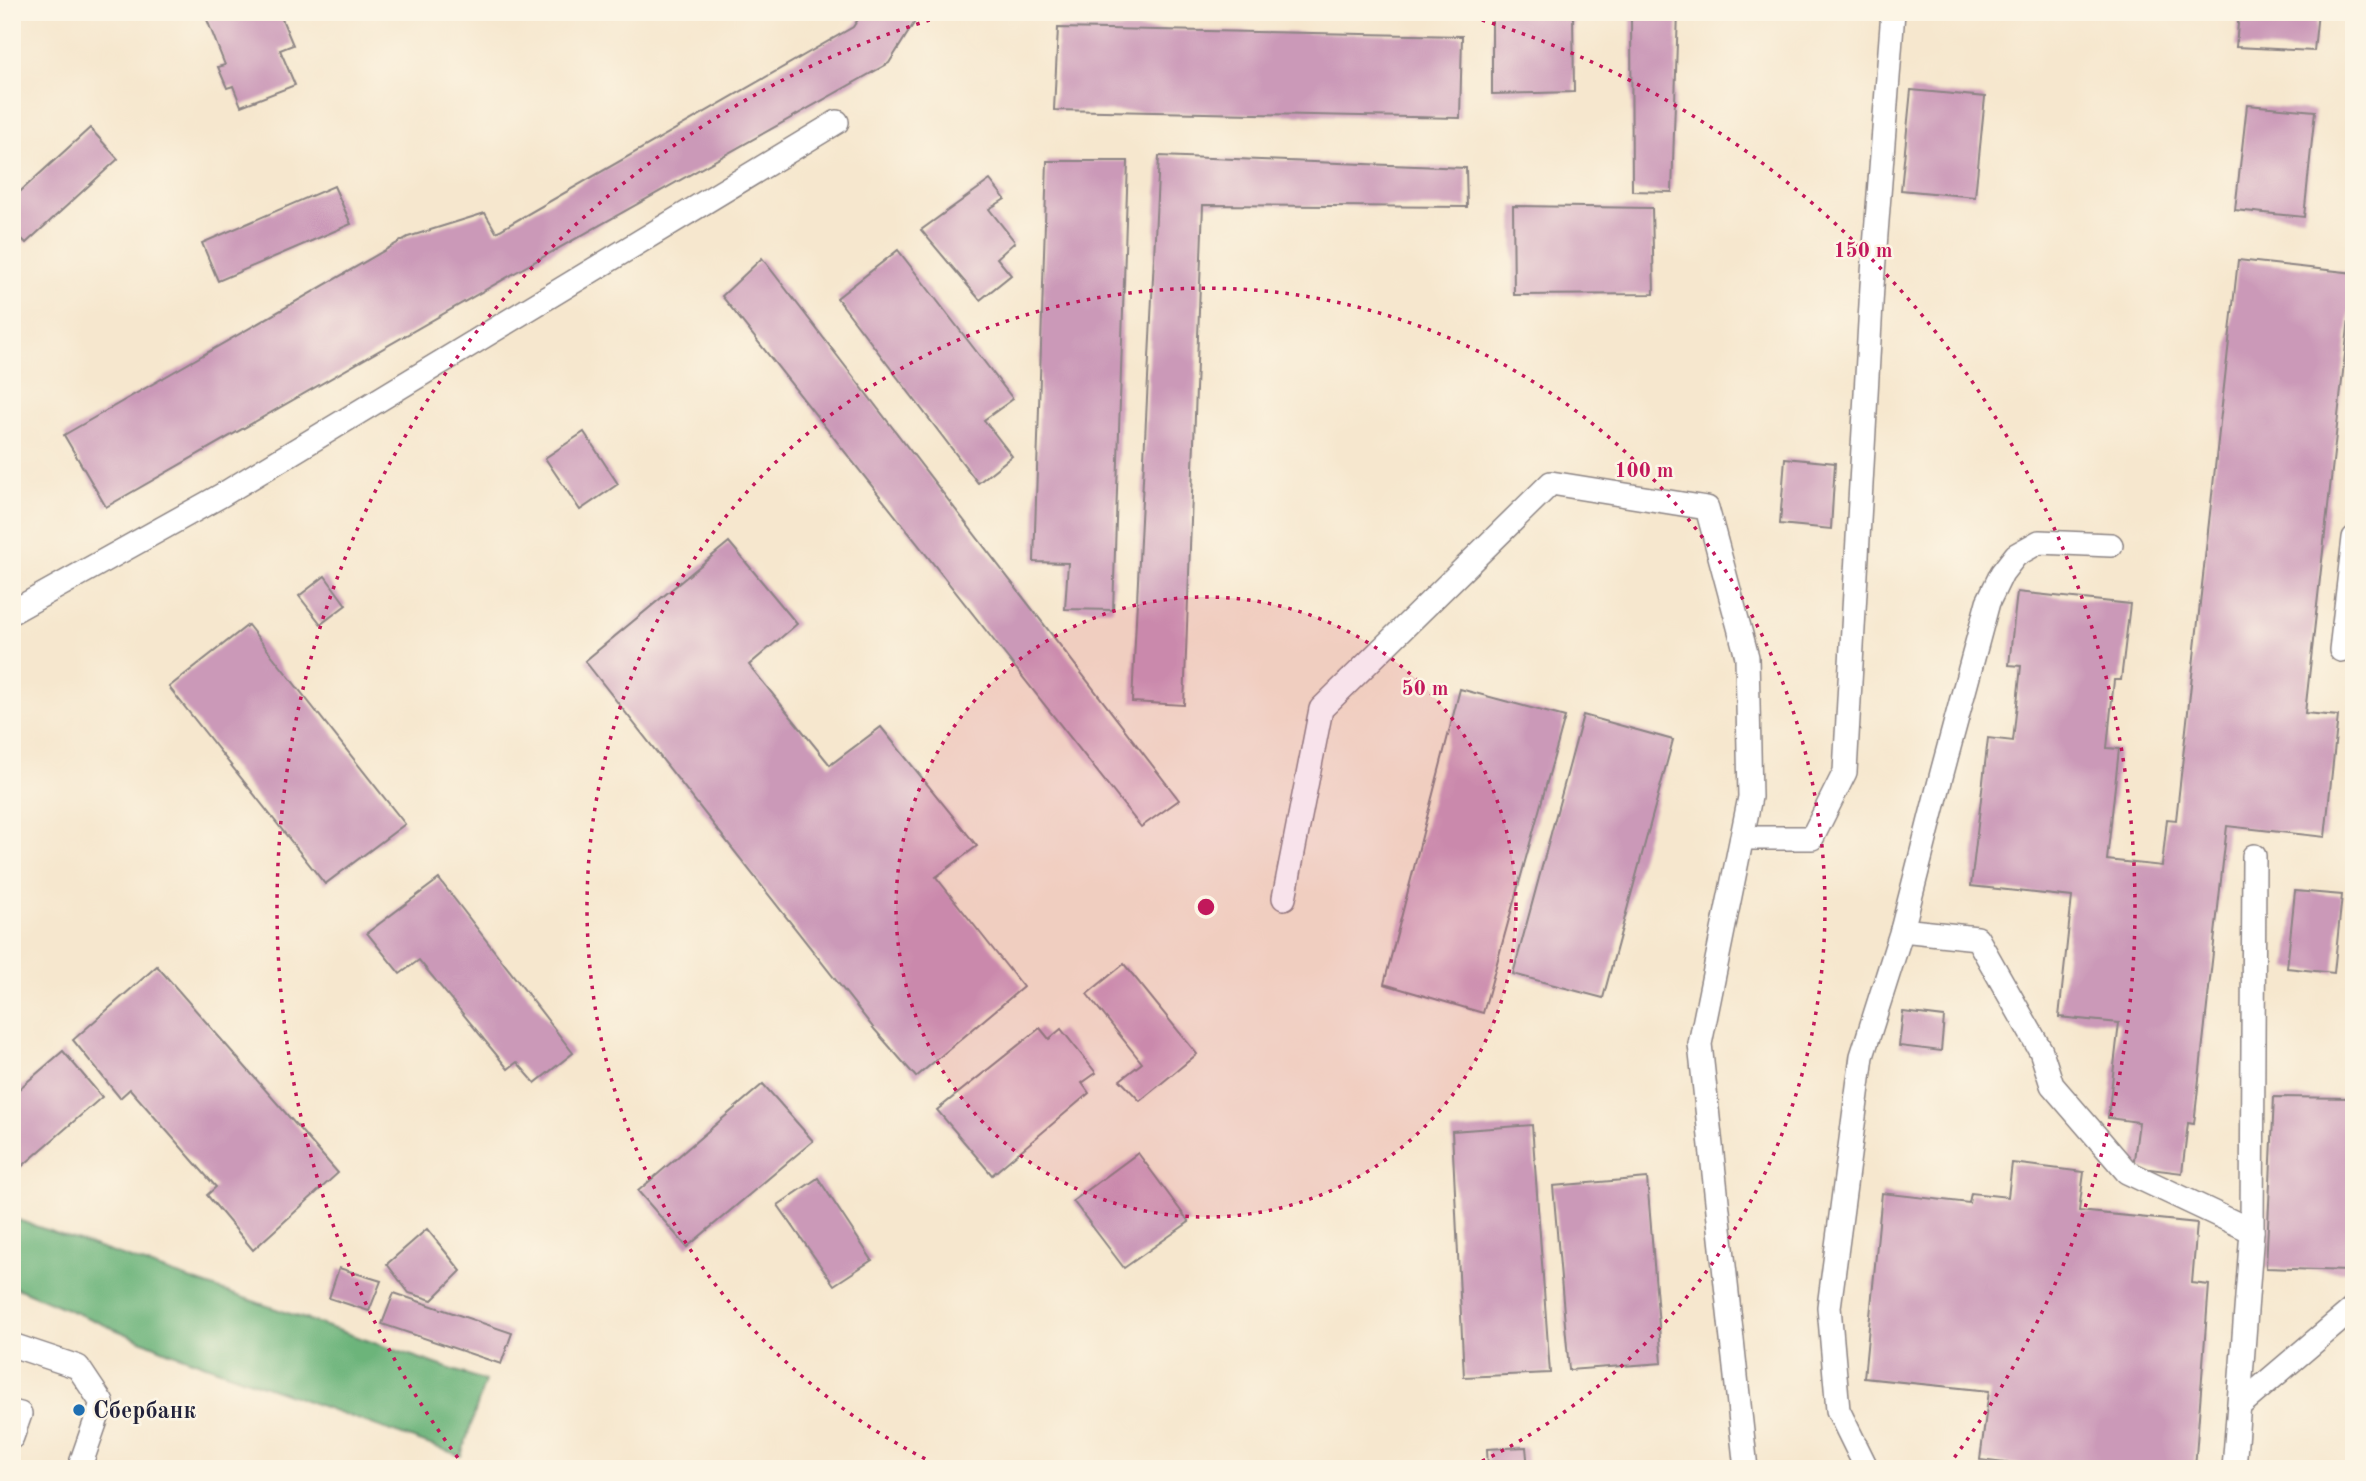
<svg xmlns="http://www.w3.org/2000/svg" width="2366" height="1481" viewBox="0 0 2366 1481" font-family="'Old Standard TT',serif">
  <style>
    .forest { fill: #6cb47a; stroke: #476b5a; stroke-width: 2 }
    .building { fill: #cb99b8 }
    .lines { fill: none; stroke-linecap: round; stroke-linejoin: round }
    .service-casing { stroke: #8c8484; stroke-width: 26 }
    .service { stroke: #fff; stroke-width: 23 }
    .ring { fill: none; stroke: #c2185b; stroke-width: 3.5; stroke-dasharray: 3.5 7 }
    .poi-dot { fill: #1f6fb2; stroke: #fcf5e5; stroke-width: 2.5 }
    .labels { text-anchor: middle; stroke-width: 5; stroke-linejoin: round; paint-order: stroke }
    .poi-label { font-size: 24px; font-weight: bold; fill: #22223b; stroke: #fcf5e5; text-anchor: start }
    .centre { fill: #c2185b; stroke: #fcf5e5; stroke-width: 3.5 }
    .ring-label { font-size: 21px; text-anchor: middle; font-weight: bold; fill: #c2185b; stroke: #fcf5e5; stroke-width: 5; stroke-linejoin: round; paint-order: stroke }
  </style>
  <rect width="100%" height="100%" fill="#fcf5e5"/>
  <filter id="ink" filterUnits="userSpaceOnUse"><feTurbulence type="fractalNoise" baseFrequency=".0143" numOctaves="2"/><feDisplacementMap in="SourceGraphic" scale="14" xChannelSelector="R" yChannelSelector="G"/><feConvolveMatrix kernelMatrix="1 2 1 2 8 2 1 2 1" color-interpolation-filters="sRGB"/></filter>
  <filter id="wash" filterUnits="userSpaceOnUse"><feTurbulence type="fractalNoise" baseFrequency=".00686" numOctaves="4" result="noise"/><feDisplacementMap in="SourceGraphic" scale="28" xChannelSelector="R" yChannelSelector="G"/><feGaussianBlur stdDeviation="1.57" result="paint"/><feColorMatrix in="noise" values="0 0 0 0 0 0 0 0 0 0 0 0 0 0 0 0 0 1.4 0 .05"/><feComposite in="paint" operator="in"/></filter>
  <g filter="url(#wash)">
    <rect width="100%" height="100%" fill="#f6e7ce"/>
    <!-- forest -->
    <polygon class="forest" points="12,1218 485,1381 461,1456 167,1351 12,1286"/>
    <g id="blocks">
      <!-- building -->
      <g class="building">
        <polygon points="204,12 279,12 293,45 280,50 295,85 241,106 233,86 227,88 218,67 225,65"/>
        <polygon points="863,12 921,12 889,63 518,271 106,507 64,435 408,237 485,213 496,232 500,230 853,27"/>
        <polygon points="1492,12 1573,12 1574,92 1492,94"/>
        <polygon points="1631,12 1678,12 1672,192 1632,191"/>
        <polygon points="2239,12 2318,12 2314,51 2236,47"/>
        <polygon points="1058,28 1462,36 1460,118 1054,110"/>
        <polygon points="1911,90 1985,97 1975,197 1901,190"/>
        <polygon points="2247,105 2315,111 2304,217 2235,210"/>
        <polygon points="90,128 118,159 26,243 12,229 12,199"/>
        <polygon points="1159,156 1466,168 1467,207 1203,205 1184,705 1132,702"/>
        <polygon points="1047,161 1128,161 1113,610 1065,609 1068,563 1034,562"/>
        <polygon points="990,180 1005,199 989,209 1015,242 997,258 1011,275 980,300 921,230"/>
        <polygon points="334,186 351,224 218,281 202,243"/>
        <polygon points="1513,206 1652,208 1654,294 1514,295"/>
        <polygon points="898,250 1013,399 984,420 1012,456 978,483 837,298"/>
        <polygon points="762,258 1179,800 1141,827 722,296"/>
        <polygon points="2238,260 2354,273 2305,713 2338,716 2325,837 2227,826 2194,1124 2188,1123 2182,1173 2133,1167 2139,1122 2108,1118 2119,1023 2059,1017 2072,897 1971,886 1988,738 2013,741 2021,666 2009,665 2017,592 2130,604 2121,680 2114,680 2107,748 2119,749 2107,860 2162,866 2167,819 2176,820"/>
        <polygon points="584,432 618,484 580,510 545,458"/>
        <polygon points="1785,458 1835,463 1831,529 1780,524"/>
        <polygon points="729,542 797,624 749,665 830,765 881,727 977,846 936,877 1023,987 916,1077 875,1030 585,661"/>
        <polygon points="325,576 346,605 321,624 299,596"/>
        <polygon points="248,625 405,824 325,884 169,687"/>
        <polygon points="1460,689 1565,717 1483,1013 1384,984"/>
        <polygon points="1583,715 1673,740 1603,998 1513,974"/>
        <polygon points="439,879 573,1053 535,1083 517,1062 508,1069 419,960 400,974 367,933"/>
        <polygon points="2295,891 2342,895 2334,973 2287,968"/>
        <polygon points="1124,964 1197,1054 1140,1101 1120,1080 1142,1063 1087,994"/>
        <polygon points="157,966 338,1173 253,1250 207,1195 216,1187 130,1089 120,1098 73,1040"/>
        <polygon points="1903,1012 1944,1017 1941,1051 1899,1046"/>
        <polygon points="1040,1028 1049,1039 1061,1029 1096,1073 1082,1083 1089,1093 992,1175 937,1110"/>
        <polygon points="63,1051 102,1097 12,1175 12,1095"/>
        <polygon points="763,1084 813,1141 687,1247 638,1191"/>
        <polygon points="2274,1097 2354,1098 2347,1271 2266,1268"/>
        <polygon points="1532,1125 1550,1373 1464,1377 1452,1131"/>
        <polygon points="1138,1153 1189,1222 1124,1268 1073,1201"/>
        <polygon points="2012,1163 2084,1172 2079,1211 2197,1223 2192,1283 2209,1285 2195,1469 2055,1469 1980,1460 1989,1391 1864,1378 1882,1193 1969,1203 1971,1193 2008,1197"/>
        <polygon points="818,1178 872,1260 834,1285 778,1205"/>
        <polygon points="1647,1178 1662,1363 1569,1370 1553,1186"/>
        <polygon points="427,1229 461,1271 432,1300 409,1293 387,1264"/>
        <polygon points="339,1268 381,1281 369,1311 329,1298"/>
        <polygon points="394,1293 512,1333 501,1364 382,1324"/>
        <polygon points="1526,1447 1528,1469 1488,1469 1487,1449"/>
      </g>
    </g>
  </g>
  <g filter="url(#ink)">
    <use href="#blocks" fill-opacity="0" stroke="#8c8484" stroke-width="2"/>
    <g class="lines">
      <defs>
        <g id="service">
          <polyline points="2111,545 2039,542 2016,555 2002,573 1988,602 1942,773 1902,930 1977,938 2041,1051 2052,1085 2127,1172 2252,1231"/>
          <polyline points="12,612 222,495 837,122"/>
          <polyline points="2341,650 2354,538"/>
          <polyline points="1742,838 1812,838 1845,772 1872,286 1893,12"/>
          <polyline points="1284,898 1321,709 1551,483 1707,508 1747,657 1750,797 1700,1044 1746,1469"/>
          <polyline points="12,1345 78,1367 102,1403 79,1469"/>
          <polyline points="2240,1405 2354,1308"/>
          <polyline points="12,1412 20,1414 12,1437"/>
          <polyline points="1867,1469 1838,1410 1829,1307 1862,1056 1902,930"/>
          <polyline points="2234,1469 2252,1231 2254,856"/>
        </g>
      </defs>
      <!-- service casing -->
      <use href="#service" class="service-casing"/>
      <!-- service -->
      <use href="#service" class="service"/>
    </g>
  </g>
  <!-- distance rings -->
  <circle cx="1206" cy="907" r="310" fill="#c2185b" fill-opacity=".12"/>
  <g class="ring">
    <circle cx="1206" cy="907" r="310"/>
    <path d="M944 1468A619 619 0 1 1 1468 1468"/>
    <path d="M464 1466A929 929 0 0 1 950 14M1462 14A929 929 0 0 1 1948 1466"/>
  </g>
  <!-- markers -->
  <circle class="poi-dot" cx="79" cy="1410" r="7"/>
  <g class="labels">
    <!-- poi labels -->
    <g class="poi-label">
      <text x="93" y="1418">Сбербанк</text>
    </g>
  </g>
  <circle cx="1206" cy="907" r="10" class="centre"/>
  <g class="ring-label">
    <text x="1863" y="257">150 m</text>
    <text x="1644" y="477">100 m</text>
    <text x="1425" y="695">50 m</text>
  </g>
  <!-- margin -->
  <rect width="2366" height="1481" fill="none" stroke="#fcf5e5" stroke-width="42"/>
</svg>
